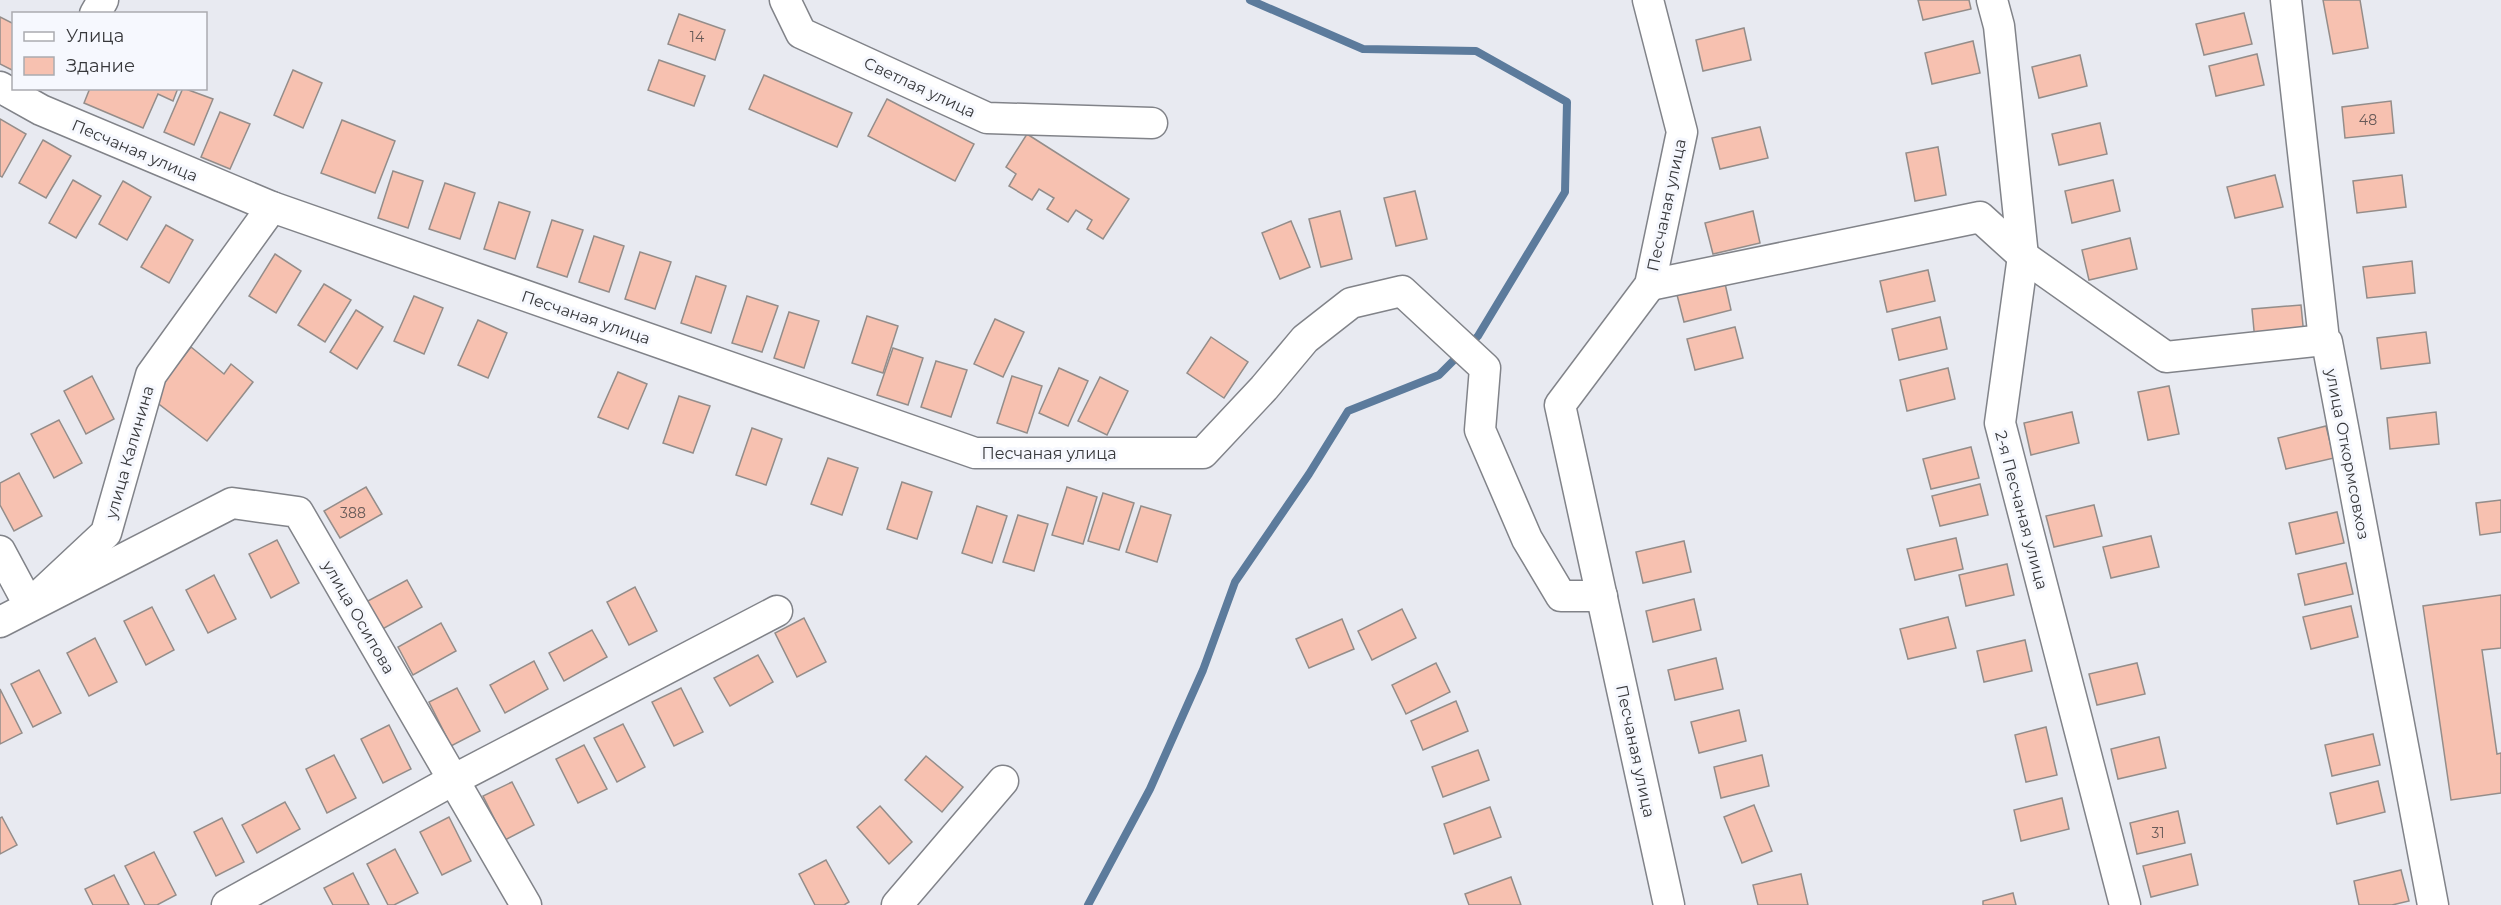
<svg xmlns="http://www.w3.org/2000/svg" width="2501" height="905" viewBox="0 0 2501 905" font-family="Montserrat,sans-serif">
  <style>
    .lines { fill: none; stroke-linecap: round; stroke-linejoin: round }
    .stream { stroke: #5c7b9c; stroke-width: 8 }
    .building { fill: #f7c1b0; stroke: #948d8a; stroke-width: 1.5 }
    .minor-casing { stroke: #818389; stroke-width: 33 }
    .minor { stroke: #fff; stroke-width: 30 }
    .labels { text-anchor: middle; stroke-width: 6; stroke-linejoin: round; paint-order: stroke }
    .number-label { font-size: 14px; fill: #675a58 }
    .street-label { font-size: 16px; fill: #37383b; stroke: #f6f8fe }
  </style>
  <rect width="100%" height="100%" fill="#e8eaf1"/>
  <g class="lines">
    <!-- stream -->
    <g class="stream">
      <polyline points="1250,0 1363,49 1476,51 1567,102 1565,192 1478,336 1469,345"/>
      <polyline points="1088,905 1150,789 1203,670 1235,582 1309,474 1348,411 1439,375 1460,354"/>
    </g>
  </g>
  <!-- building -->
  <g class="building">
    <polygon points="1918,0 1969,0 1971,9 1923,20"/>
    <polygon points="2323,0 2360,0 2368,48 2333,54"/>
    <polygon points="2244,13 2252,44 2204,55 2196,24"/>
    <polygon points="679,14 725,30 715,60 668,44"/>
    <polygon points="0,17 14,24 14,71 0,64"/>
    <polygon points="1744,28 1751,60 1703,71 1696,40"/>
    <polygon points="1973,41 1980,73 1932,84 1925,53"/>
    <polygon points="2257,54 2264,85 2216,96 2209,66"/>
    <polygon points="2080,55 2087,86 2039,98 2032,67"/>
    <polygon points="659,60 705,76 694,106 648,90"/>
    <polygon points="293,70 322,83 303,128 274,115"/>
    <polygon points="764,75 852,113 837,147 749,109"/>
    <polygon points="90,88 178,88 173,101 158,94 143,128 84,103"/>
    <polygon points="183,88 213,99 194,145 164,132"/>
    <polygon points="887,99 974,144 955,181 868,136"/>
    <polygon points="2391,101 2394,133 2345,138 2342,107"/>
    <polygon points="220,112 250,124 230,169 201,157"/>
    <polygon points="0,119 26,134 2,177 0,176"/>
    <polygon points="342,120 395,141 375,193 321,173"/>
    <polygon points="2100,123 2107,154 2059,165 2052,134"/>
    <polygon points="1760,127 1768,158 1720,169 1712,138"/>
    <polygon points="1027,134 1129,199 1103,239 1087,229 1092,220 1076,210 1068,222 1047,209 1054,198 1039,189 1032,200 1009,186 1016,174 1006,167"/>
    <polygon points="43,140 71,156 46,198 19,183"/>
    <polygon points="1938,147 1946,195 1915,201 1906,153"/>
    <polygon points="393,171 423,181 408,228 378,218"/>
    <polygon points="2275,175 2283,207 2235,218 2227,187"/>
    <polygon points="2402,175 2406,207 2357,213 2353,181"/>
    <polygon points="73,180 101,196 76,238 49,223"/>
    <polygon points="2113,180 2120,211 2072,223 2065,191"/>
    <polygon points="123,181 151,197 127,240 99,224"/>
    <polygon points="445,183 475,193 460,239 429,229"/>
    <polygon points="1415,191 1427,239 1396,246 1384,198"/>
    <polygon points="499,202 530,212 515,259 484,249"/>
    <polygon points="1340,211 1352,259 1321,267 1309,219"/>
    <polygon points="1753,211 1760,243 1713,254 1705,223"/>
    <polygon points="552,220 583,230 567,277 537,267"/>
    <polygon points="1291,221 1310,267 1280,279 1262,233"/>
    <polygon points="166,225 193,240 169,283 141,267"/>
    <polygon points="594,236 624,246 609,292 579,282"/>
    <polygon points="2130,238 2137,269 2089,280 2082,250"/>
    <polygon points="640,252 671,262 655,309 625,299"/>
    <polygon points="275,254 301,271 276,313 249,296"/>
    <polygon points="2412,261 2415,293 2367,298 2363,267"/>
    <polygon points="1928,270 1935,301 1887,312 1880,281"/>
    <polygon points="696,276 726,286 711,333 681,323"/>
    <polygon points="1724,279 1731,310 1684,322 1676,291"/>
    <polygon points="324,284 351,300 325,342 298,325"/>
    <polygon points="414,296 443,308 424,354 394,341"/>
    <polygon points="747,296 778,306 762,352 732,343"/>
    <polygon points="2301,305 2304,336 2255,341 2252,309"/>
    <polygon points="356,310 383,327 357,369 330,352"/>
    <polygon points="789,312 819,321 804,368 774,358"/>
    <polygon points="867,316 898,326 883,373 852,363"/>
    <polygon points="1940,317 1947,349 1899,360 1892,329"/>
    <polygon points="995,319 1024,332 1003,377 974,364"/>
    <polygon points="478,320 507,333 488,378 458,365"/>
    <polygon points="1735,327 1743,358 1695,370 1687,339"/>
    <polygon points="2426,332 2430,363 2381,369 2377,338"/>
    <polygon points="1211,337 1248,362 1224,398 1187,373"/>
    <polygon points="191,347 224,374 231,364 253,382 207,441 151,398"/>
    <polygon points="893,348 923,358 908,405 877,395"/>
    <polygon points="936,361 967,370 951,417 921,407"/>
    <polygon points="1059,368 1088,381 1068,426 1039,413"/>
    <polygon points="1948,368 1955,399 1907,411 1900,380"/>
    <polygon points="618,372 647,384 628,429 598,417"/>
    <polygon points="92,376 114,419 86,434 64,391"/>
    <polygon points="1012,376 1042,386 1027,433 997,423"/>
    <polygon points="1100,377 1128,391 1107,435 1078,421"/>
    <polygon points="2169,386 2179,434 2148,440 2138,392"/>
    <polygon points="679,396 710,406 693,453 663,443"/>
    <polygon points="2072,412 2079,443 2031,455 2024,423"/>
    <polygon points="2436,412 2439,444 2390,449 2387,418"/>
    <polygon points="59,420 82,463 54,478 31,434"/>
    <polygon points="2326,426 2334,458 2286,469 2278,438"/>
    <polygon points="752,428 782,439 766,485 736,475"/>
    <polygon points="1971,447 1979,478 1931,489 1923,459"/>
    <polygon points="828,458 858,468 842,515 811,504"/>
    <polygon points="19,473 42,516 14,531 0,505 0,483"/>
    <polygon points="902,482 932,492 917,539 887,529"/>
    <polygon points="1980,484 1988,515 1940,526 1932,496"/>
    <polygon points="366,487 382,514 340,538 324,511"/>
    <polygon points="1067,487 1097,497 1083,544 1052,535"/>
    <polygon points="1103,493 1134,503 1119,550 1088,541"/>
    <polygon points="2501,500 2501,532 2480,535 2476,503"/>
    <polygon points="2094,505 2102,536 2054,547 2046,516"/>
    <polygon points="977,506 1007,516 992,563 962,553"/>
    <polygon points="1141,506 1171,515 1157,562 1126,552"/>
    <polygon points="2337,512 2344,543 2296,554 2289,523"/>
    <polygon points="1018,515 1048,524 1034,571 1003,562"/>
    <polygon points="2151,536 2159,567 2111,578 2103,547"/>
    <polygon points="1956,538 1963,569 1915,580 1907,549"/>
    <polygon points="277,540 299,583 271,598 249,554"/>
    <polygon points="1684,541 1691,572 1643,583 1636,552"/>
    <polygon points="2346,563 2353,594 2305,605 2298,574"/>
    <polygon points="2007,564 2014,595 1966,606 1959,575"/>
    <polygon points="214,575 236,619 208,633 186,590"/>
    <polygon points="407,580 422,607 379,631 364,603"/>
    <polygon points="635,587 657,631 629,645 607,602"/>
    <polygon points="2501,595 2501,648 2482,650 2497,754 2501,753 2501,793 2451,800 2423,606"/>
    <polygon points="1694,599 1701,630 1653,642 1646,611"/>
    <polygon points="2351,606 2358,637 2311,649 2303,617"/>
    <polygon points="152,607 174,650 146,665 124,621"/>
    <polygon points="1402,609 1416,638 1372,660 1358,631"/>
    <polygon points="1948,617 1956,648 1908,659 1900,629"/>
    <polygon points="804,618 826,662 797,677 775,633"/>
    <polygon points="1342,619 1354,649 1309,668 1296,639"/>
    <polygon points="441,623 456,651 413,675 398,647"/>
    <polygon points="592,630 607,657 564,681 549,653"/>
    <polygon points="95,638 117,682 89,696 67,653"/>
    <polygon points="2025,640 2032,671 1984,682 1977,651"/>
    <polygon points="758,655 773,682 730,706 714,678"/>
    <polygon points="1716,658 1723,689 1675,700 1668,670"/>
    <polygon points="534,661 548,689 505,713 490,685"/>
    <polygon points="1436,663 1450,692 1406,714 1392,685"/>
    <polygon points="2137,663 2145,694 2097,705 2089,674"/>
    <polygon points="39,670 61,713 33,727 11,684"/>
    <polygon points="457,688 480,731 451,746 429,702"/>
    <polygon points="681,688 703,732 674,746 652,702"/>
    <polygon points="0,689 22,733 0,744"/>
    <polygon points="1456,701 1468,731 1423,750 1411,721"/>
    <polygon points="1739,710 1746,741 1699,753 1691,722"/>
    <polygon points="623,724 645,767 617,782 594,738"/>
    <polygon points="389,725 411,769 383,783 361,739"/>
    <polygon points="2046,727 2057,775 2026,782 2015,735"/>
    <polygon points="2373,734 2380,765 2332,776 2325,745"/>
    <polygon points="2159,737 2166,768 2118,779 2111,749"/>
    <polygon points="584,745 607,789 578,803 556,759"/>
    <polygon points="1478,750 1489,780 1443,797 1432,767"/>
    <polygon points="334,755 356,798 327,813 306,769"/>
    <polygon points="1762,755 1769,786 1721,798 1714,767"/>
    <polygon points="926,756 963,787 942,812 905,780"/>
    <polygon points="2378,781 2385,812 2337,824 2330,793"/>
    <polygon points="512,782 534,825 505,840 483,796"/>
    <polygon points="2062,798 2069,829 2021,841 2014,810"/>
    <polygon points="285,802 300,829 257,853 242,825"/>
    <polygon points="1754,805 1772,851 1742,863 1724,817"/>
    <polygon points="880,806 912,842 889,864 857,827"/>
    <polygon points="1490,807 1501,837 1454,854 1444,824"/>
    <polygon points="2178,811 2185,843 2137,854 2130,823"/>
    <polygon points="2,817 17,845 0,854 0,818"/>
    <polygon points="449,817 471,861 442,875 420,832"/>
    <polygon points="222,818 244,862 216,876 194,832"/>
    <polygon points="395,849 418,893 394,905 388,905 367,864"/>
    <polygon points="154,852 176,895 157,905 145,905 125,866"/>
    <polygon points="2191,854 2198,885 2151,897 2143,866"/>
    <polygon points="826,860 849,902 844,905 815,905 799,874"/>
    <polygon points="2401,870 2409,901 2392,905 2359,905 2354,881"/>
    <polygon points="353,873 369,905 333,905 324,888"/>
    <polygon points="1801,874 1808,905 1758,905 1753,885"/>
    <polygon points="114,875 129,905 93,905 85,889"/>
    <polygon points="1511,877 1521,905 1469,905 1465,894"/>
    <polygon points="2013,893 2016,905 1983,905 1983,901"/>
  </g>
  <g class="lines">
    <defs>
      <g id="minor">
        <polyline points="785,0 801,33 987,118 1152,123"/>
        <polyline points="1648,0 1682,132 1650,285 1560,405 1669,905"/>
        <polyline points="1992,0 1999,26 2023,256 2000,423 2125,905"/>
        <polyline points="2286,0 2324,340 2327,342 2433,905"/>
        <polyline points="95,14 103,0"/>
        <polyline points="0,87 41,110 272,207 975,453 1203,453 1264,388 1305,339 1351,303 1402,291 1485,368 1480,430 1527,539 1561,596 1602,596"/>
        <polyline points="1650,285 1980,217 2023,256 2166,357 2324,340"/>
        <polyline points="0,551 29,605 106,533 151,375 272,207"/>
        <polyline points="0,622 232,503 298,512 526,905"/>
        <polyline points="227,905 453,780 777,611"/>
        <polyline points="897,905 1003,781"/>
      </g>
    </defs>
    <!-- minor casing -->
    <use href="#minor" class="minor-casing"/>
    <!-- minor -->
    <use href="#minor" class="minor"/>
  </g>
  <g class="labels">
    <!-- number labels -->
    <g class="number-label">
      <text x="697" y="42">14</text>
      <text x="2368" y="125">48</text>
      <text x="353" y="518">388</text>
      <text x="2158" y="838">31</text>
    </g>
    <!-- street labels -->
    <g class="street-label">
      <text transform="translate(920 87) rotate(25)" y="6">Светлая улица</text>
      <text transform="translate(135 150) rotate(23)" y="6">Песчаная улица</text>
      <text transform="translate(1666 205) rotate(-78)" y="6">Песчаная улица</text>
      <text transform="translate(586 317) rotate(19)" y="6">Песчаная улица</text>
      <text transform="translate(129 452) rotate(-74)" y="6">улица Калинина</text>
      <text x="1049" y="459">Песчаная улица</text>
      <text transform="translate(2348 454) rotate(79)" y="6">улица Откормсовхоз</text>
      <text transform="translate(2022 510) rotate(75)" y="6">2-я Песчаная улица</text>
      <text transform="translate(359 617) rotate(60)" y="6">улица Осипова</text>
      <text transform="translate(1636 751) rotate(78)" y="6">Песчаная улица</text>
    </g>
  </g>
  <!-- legend -->
  <rect x="12" y="12" width="195" height="78" fill="#f6f8fe" stroke="#aaabb0" stroke-width="1.5"/>
  <rect x="24" y="32" width="30" height="9" fill="#ffffff" stroke="#aaabb0" stroke-width="1.5"/>
  <text x="66" y="42" font-size="18" fill="#37383b">Улица</text>
  <rect x="24" y="57" width="30" height="18" fill="#f7c1b0" stroke="#aaabb0" stroke-width="1.5"/>
  <text x="66" y="72" font-size="18" fill="#37383b">Здание</text>
</svg>
